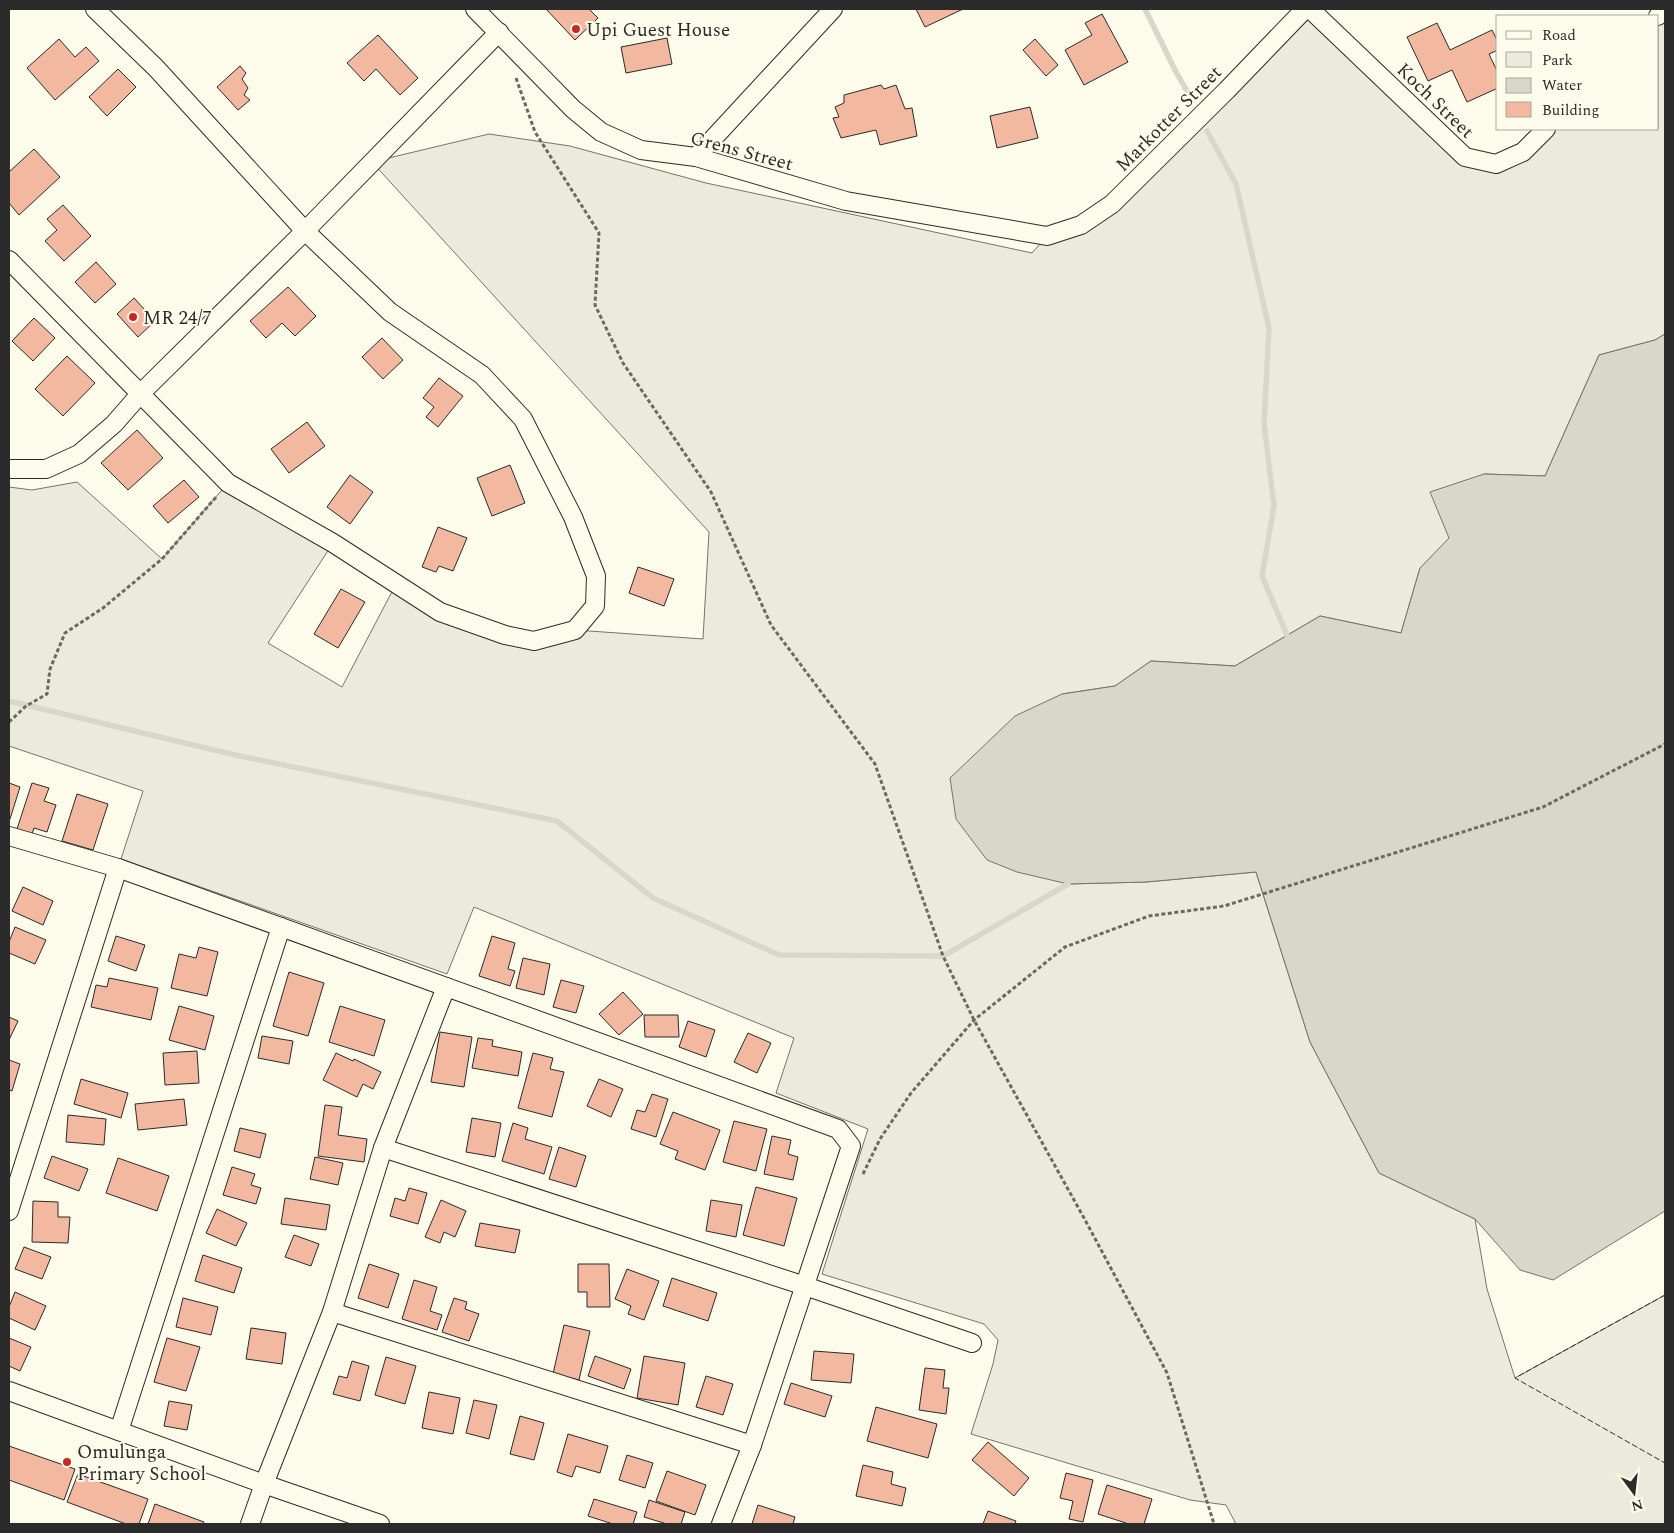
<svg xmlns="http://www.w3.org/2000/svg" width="1674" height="1533" viewBox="0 0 1674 1533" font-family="Spectral,serif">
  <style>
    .green { fill: #ecebdb; stroke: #74746e }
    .water { fill: #d8d7c9; stroke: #74746e }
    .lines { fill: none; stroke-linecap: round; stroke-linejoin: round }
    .stream { stroke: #d8d7c9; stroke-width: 5.5 }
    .building { fill: #f2b8a0; stroke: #2b2b2b }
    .street-casing { stroke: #2b2b2b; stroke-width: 20 }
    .path { stroke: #6a6964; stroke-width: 3; stroke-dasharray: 4 2.5; stroke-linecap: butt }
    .street { stroke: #fdfbea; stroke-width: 18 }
    .fence { stroke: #2b2b2b; stroke-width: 1; stroke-dasharray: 6 2.5; stroke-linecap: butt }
    .poi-dot { fill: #c62828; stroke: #fdfbea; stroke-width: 2 }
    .labels { text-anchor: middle; stroke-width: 4; stroke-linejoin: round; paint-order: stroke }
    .poi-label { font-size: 19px; fill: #2b2b2b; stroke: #fdfbea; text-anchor: start }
    .street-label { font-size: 19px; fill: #2b2b2b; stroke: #fdfbea }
  </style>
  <rect width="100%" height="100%" fill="#fdfbea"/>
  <!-- green -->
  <polygon class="green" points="1305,9 1465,157 1496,164 1546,129 1658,129 1658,16 1665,9 1665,334 1655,340 1599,355 1545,476 1484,474 1449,539 1420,568 1401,633 1320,616 1235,666 1151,661 1115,686 1062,694 1068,884 1146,882 1256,872 1310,1042 1379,1173 1475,1219 1487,1289 1515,1378 1665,1295 1665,1524 1236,1524 1226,1505 1190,1500 971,1434 993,1364 998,1340 984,1324 822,1274 868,1129 776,1093 794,1038 474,907 447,974 121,859 143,791 9,746 9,487 32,490 77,482 162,559 228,483 333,543 268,643 342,687 396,584 505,635 575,630 703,639 709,532 372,162 489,134 570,146 706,183 1032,253 1047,236 1081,225"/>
  <!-- water -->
  <polygon class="water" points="1665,334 1665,1211 1553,1280 1520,1270 1475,1219 1379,1173 1310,1042 1256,872 1146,882 1068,884 1017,872 987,860 956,819 950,778 1015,716 1062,694 1115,686 1151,661 1235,666 1320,616 1401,633 1420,568 1449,538 1430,492 1484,474 1545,476 1599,355 1655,340"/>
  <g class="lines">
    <!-- stream -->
    <g class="stream">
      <polyline points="1145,9 1176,72 1191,98"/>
      <polyline points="1207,131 1236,184 1269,328 1264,423 1274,506 1262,576 1287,635"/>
      <polyline points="9,701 235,755 557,821 653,898 779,955 943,956 1068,884"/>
    </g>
  </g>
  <!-- building -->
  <g class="building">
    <polygon points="546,9 589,9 598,18 575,40"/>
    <polygon points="916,9 963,9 925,27"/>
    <polygon points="1102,14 1128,62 1084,85 1065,50 1092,35 1085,23"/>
    <polygon points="1437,23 1450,50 1492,30 1498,42 1498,50 1489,54 1498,73 1498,88 1467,102 1452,70 1428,81 1407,37"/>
    <polygon points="378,35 418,78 400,95 376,69 364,81 347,63"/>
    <polygon points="667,38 672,64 626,73 621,47"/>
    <polygon points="59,39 75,57 86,47 99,61 55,100 27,68"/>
    <polygon points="1035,39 1058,65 1046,76 1023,50"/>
    <polygon points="240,66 246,73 242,79 248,88 244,95 250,100 238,110 217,87"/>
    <polygon points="118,69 136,87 107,116 89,97"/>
    <polygon points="881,85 884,89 896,85 905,109 912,108 917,136 880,145 876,130 841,138 833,118 839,117 835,107 844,103 844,95"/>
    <polygon points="1030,107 1038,138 997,148 990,116"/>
    <polygon points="34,149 60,177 19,215 9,203 9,172"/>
    <polygon points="63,205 91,236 64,261 45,241 57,230 47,219"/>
    <polygon points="96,262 116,284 95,303 75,282"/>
    <polygon points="288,287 316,316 295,336 282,323 266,338 250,321"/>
    <polygon points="134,298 155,321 138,337 117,314"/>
    <polygon points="34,318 55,338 33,361 12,341"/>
    <polygon points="382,338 403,360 383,379 362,357"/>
    <polygon points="67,356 95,383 63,416 35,389"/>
    <polygon points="439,378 463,396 438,427 426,417 434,407 423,398"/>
    <polygon points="307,422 325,446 289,473 271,449"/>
    <polygon points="137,430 163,458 128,490 101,463"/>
    <polygon points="510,465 525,503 492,516 477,478"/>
    <polygon points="350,475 373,492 350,524 327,507"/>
    <polygon points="184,480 199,497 168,523 153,506"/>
    <polygon points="438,527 467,538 453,571 439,566 436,572 422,567"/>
    <polygon points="638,567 674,579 664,606 629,593"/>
    <polygon points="341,589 365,602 338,648 314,634"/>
    <polygon points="9,783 20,787 10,819 9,819"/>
    <polygon points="32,783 49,788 44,801 56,805 47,832 34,828 32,834 17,829"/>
    <polygon points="77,794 108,804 93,850 62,841"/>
    <polygon points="23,887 53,901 43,925 12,911"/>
    <polygon points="15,927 46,940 35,964 9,953 9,942"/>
    <polygon points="116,936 145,945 136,971 108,961"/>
    <polygon points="492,936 515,943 508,969 515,971 510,986 479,976"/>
    <polygon points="199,947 218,952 207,996 171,988 179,954 196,958"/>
    <polygon points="523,958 550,964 544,995 516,988"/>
    <polygon points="289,972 324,983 308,1036 273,1026"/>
    <polygon points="109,978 158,988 151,1020 91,1007 96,985 107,987"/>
    <polygon points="561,980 584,986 576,1013 553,1007"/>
    <polygon points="623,992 643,1014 619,1035 599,1014"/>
    <polygon points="179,1006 214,1016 205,1050 169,1040"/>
    <polygon points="340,1006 385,1020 374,1056 329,1042"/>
    <polygon points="644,1015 678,1015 679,1037 645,1037"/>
    <polygon points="9,1017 18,1021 9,1040"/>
    <polygon points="688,1021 715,1030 706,1057 679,1047"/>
    <polygon points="440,1032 472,1037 464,1087 431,1082"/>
    <polygon points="748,1033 771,1043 757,1073 734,1062"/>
    <polygon points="262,1036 293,1041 289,1064 258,1058"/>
    <polygon points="478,1038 493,1040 492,1046 522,1052 518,1076 472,1068"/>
    <polygon points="197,1051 199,1083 165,1085 163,1053"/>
    <polygon points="336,1053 353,1061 354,1059 381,1072 373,1089 363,1084 357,1097 323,1080"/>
    <polygon points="533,1053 553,1058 550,1069 564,1072 552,1117 518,1108"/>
    <polygon points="9,1060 20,1064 12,1091 9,1090"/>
    <polygon points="81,1079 128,1093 121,1118 74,1104"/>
    <polygon points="599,1079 623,1089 611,1117 587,1106"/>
    <polygon points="652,1094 668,1099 656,1137 631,1129 637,1110 645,1112"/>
    <polygon points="184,1099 187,1125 138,1130 135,1104"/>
    <polygon points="325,1105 342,1107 338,1135 367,1139 364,1162 318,1156"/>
    <polygon points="673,1112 720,1130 705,1170 675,1159 678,1151 660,1144"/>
    <polygon points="68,1115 106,1119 104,1145 66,1142"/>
    <polygon points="472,1118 501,1123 495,1157 466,1152"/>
    <polygon points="734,1121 767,1129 756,1171 723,1162"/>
    <polygon points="513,1123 528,1128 525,1139 552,1147 544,1174 502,1161"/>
    <polygon points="240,1128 266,1134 260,1158 234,1151"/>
    <polygon points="772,1136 791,1140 788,1154 798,1157 793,1180 764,1174"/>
    <polygon points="559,1147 586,1156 576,1187 549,1179"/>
    <polygon points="52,1156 88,1169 79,1191 44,1178"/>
    <polygon points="315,1157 343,1163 338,1185 310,1179"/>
    <polygon points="118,1158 169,1176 157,1211 106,1193"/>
    <polygon points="232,1167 255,1174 251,1185 261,1188 256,1204 223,1195"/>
    <polygon points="756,1187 797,1198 784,1246 743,1235"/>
    <polygon points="409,1188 427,1193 418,1224 390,1216 395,1198 405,1201"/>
    <polygon points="285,1198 330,1205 326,1230 281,1224"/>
    <polygon points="441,1200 466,1211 455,1237 444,1232 440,1243 425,1237"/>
    <polygon points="711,1200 742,1205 736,1237 706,1231"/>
    <polygon points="33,1201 58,1202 58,1217 70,1217 68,1243 32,1242"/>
    <polygon points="217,1209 247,1223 236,1246 206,1233"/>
    <polygon points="480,1223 520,1230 515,1253 475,1246"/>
    <polygon points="294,1235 319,1244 311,1266 285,1257"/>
    <polygon points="24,1247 51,1257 42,1279 15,1269"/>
    <polygon points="203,1255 242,1268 234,1293 195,1281"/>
    <polygon points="369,1264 399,1274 388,1308 358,1298"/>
    <polygon points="578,1264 609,1264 610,1307 587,1307 587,1292 578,1292"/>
    <polygon points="627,1269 659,1281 644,1320 628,1314 631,1306 615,1299"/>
    <polygon points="672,1278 717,1293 708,1321 663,1306"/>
    <polygon points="414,1280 437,1287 430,1311 442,1315 437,1330 402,1319"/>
    <polygon points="15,1292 46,1306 35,1330 9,1318 9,1307"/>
    <polygon points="183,1298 218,1307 211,1335 176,1327"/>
    <polygon points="454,1298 467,1302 465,1309 479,1314 469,1341 442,1332"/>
    <polygon points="564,1325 590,1331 579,1380 553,1374"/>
    <polygon points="251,1328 286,1333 282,1364 246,1359"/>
    <polygon points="9,1338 31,1347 20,1371 9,1366"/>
    <polygon points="167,1338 200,1347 186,1391 154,1382"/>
    <polygon points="814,1351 854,1354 851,1383 811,1380"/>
    <polygon points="595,1356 631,1369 624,1389 588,1376"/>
    <polygon points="644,1356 685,1363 678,1405 637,1398"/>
    <polygon points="386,1357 416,1366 405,1404 375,1395"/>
    <polygon points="352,1361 369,1366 360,1401 333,1394 339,1376 347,1378"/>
    <polygon points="925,1368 945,1370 943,1388 949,1388 946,1414 919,1410"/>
    <polygon points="706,1376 733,1384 723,1415 696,1407"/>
    <polygon points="791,1383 832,1396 825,1417 784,1404"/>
    <polygon points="429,1392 460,1398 453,1434 422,1428"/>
    <polygon points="474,1400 497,1405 489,1439 466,1433"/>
    <polygon points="169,1401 192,1405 187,1430 164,1426"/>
    <polygon points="876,1407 937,1424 928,1458 867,1441"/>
    <polygon points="520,1416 544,1423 534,1460 510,1454"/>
    <polygon points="568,1434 608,1446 600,1473 576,1466 572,1477 557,1472"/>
    <polygon points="988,1442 1029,1478 1014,1496 972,1460"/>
    <polygon points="9,1446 75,1469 64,1500 9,1480"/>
    <polygon points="627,1455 653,1463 645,1488 619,1480"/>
    <polygon points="863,1465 893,1472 891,1484 906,1488 902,1506 856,1496"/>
    <polygon points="667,1471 706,1485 695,1515 656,1501"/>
    <polygon points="1066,1473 1093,1480 1083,1522 1069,1519 1073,1501 1060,1498"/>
    <polygon points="78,1474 148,1499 139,1524 126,1524 67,1502"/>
    <polygon points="1107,1485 1152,1499 1144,1524 1129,1524 1098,1514"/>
    <polygon points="594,1499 637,1512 633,1524 613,1524 588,1516"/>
    <polygon points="649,1500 685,1512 681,1524 667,1524 644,1517"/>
    <polygon points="155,1504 204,1522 203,1524 148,1524"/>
    <polygon points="758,1505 795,1517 793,1524 752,1524"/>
    <polygon points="988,1511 1016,1521 1015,1524 983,1524"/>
  </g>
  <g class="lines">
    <defs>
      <g id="street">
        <polyline points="475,9 573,109 601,132 641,150 696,157 846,201 1047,236 1081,225 1112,204 1227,90 1305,9"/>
        <polyline points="1310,9 1465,157 1496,164 1523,152 1546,129"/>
        <polyline points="1658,16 1665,9"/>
        <polyline points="696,157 833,9"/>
        <polyline points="9,260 228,483 333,543 440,612 505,635 534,641 575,630 595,606 596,576 573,517 523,419 482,375 390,312 305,231 156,68 95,9"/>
        <polyline points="9,469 46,469 79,454 114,424 141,393 305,231 499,32"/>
        <polyline points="9,836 118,868 838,1129 851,1146 752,1445 721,1524"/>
        <polyline points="383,1148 805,1286 972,1343"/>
        <polyline points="9,1211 118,868"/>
        <polyline points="332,1312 752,1445"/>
        <polyline points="9,1391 264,1484 380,1524"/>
        <polyline points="119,1431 281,927"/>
        <polyline points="250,1524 264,1484 332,1312 383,1148 446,987"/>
      </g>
    </defs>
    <!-- street casing -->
    <use href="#street" class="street-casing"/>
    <!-- path -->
    <g class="path">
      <polyline points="516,78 535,132 599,233 595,305 623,363 711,492 771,625 875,764 943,956 974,1020 1084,1218 1167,1373 1214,1524"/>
      <polyline points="9,722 26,706 47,694 50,669 65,633 103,608 162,559 217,496"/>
      <polyline points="863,1174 880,1139 911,1093 974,1020 1065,947 1149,916 1224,906 1543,807 1665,744"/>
    </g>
    <!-- street -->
    <use href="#street" class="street"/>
    <!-- fence -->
    <polyline class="fence" points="1665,1295 1515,1378 1665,1463"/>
  </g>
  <!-- markers -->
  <g class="poi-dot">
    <circle cx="576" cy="29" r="5"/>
    <circle cx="133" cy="317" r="5"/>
    <circle cx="67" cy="1462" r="5"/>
  </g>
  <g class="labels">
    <!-- poi labels -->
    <g class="poi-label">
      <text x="586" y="36">Upi Guest House</text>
      <text x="143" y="324">MR 24/7</text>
      <text x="77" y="1458">Omulunga<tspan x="77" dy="22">Primary School</tspan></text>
    </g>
    <!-- street labels -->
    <g class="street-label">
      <text transform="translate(1436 100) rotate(44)" y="7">Koch Street</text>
      <text transform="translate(1168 118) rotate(-45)" y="7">Markotter Street</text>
      <text transform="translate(742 150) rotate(15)" y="7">Grens Street</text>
    </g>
  </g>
  <!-- border -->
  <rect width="1674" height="1533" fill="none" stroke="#2b2b2b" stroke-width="20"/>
  <!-- legend -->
  <rect x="1496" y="15" width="162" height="115" fill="#fdfbea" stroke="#a9a89e"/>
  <rect x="1506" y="31" width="25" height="8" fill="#fdfbea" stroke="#a9a89e"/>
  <text x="1542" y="40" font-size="15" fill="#2b2b2b">Road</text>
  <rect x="1506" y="52" width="25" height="15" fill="#ecebdb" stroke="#a9a89e"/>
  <text x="1542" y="65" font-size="15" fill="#2b2b2b">Park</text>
  <rect x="1506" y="78" width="25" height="15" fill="#d8d7c9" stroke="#a9a89e"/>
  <text x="1542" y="90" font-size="15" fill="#2b2b2b">Water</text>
  <rect x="1506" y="102" width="25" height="15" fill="#f2b8a0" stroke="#a9a89e"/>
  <text x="1542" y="115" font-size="15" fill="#2b2b2b">Building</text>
  <!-- north arrow -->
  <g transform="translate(1634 1493) rotate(165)" stroke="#fdfbea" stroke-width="4" paint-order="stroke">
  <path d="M0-4L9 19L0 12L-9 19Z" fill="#2b2b2b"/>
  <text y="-8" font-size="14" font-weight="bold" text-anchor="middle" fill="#2b2b2b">N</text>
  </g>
</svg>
